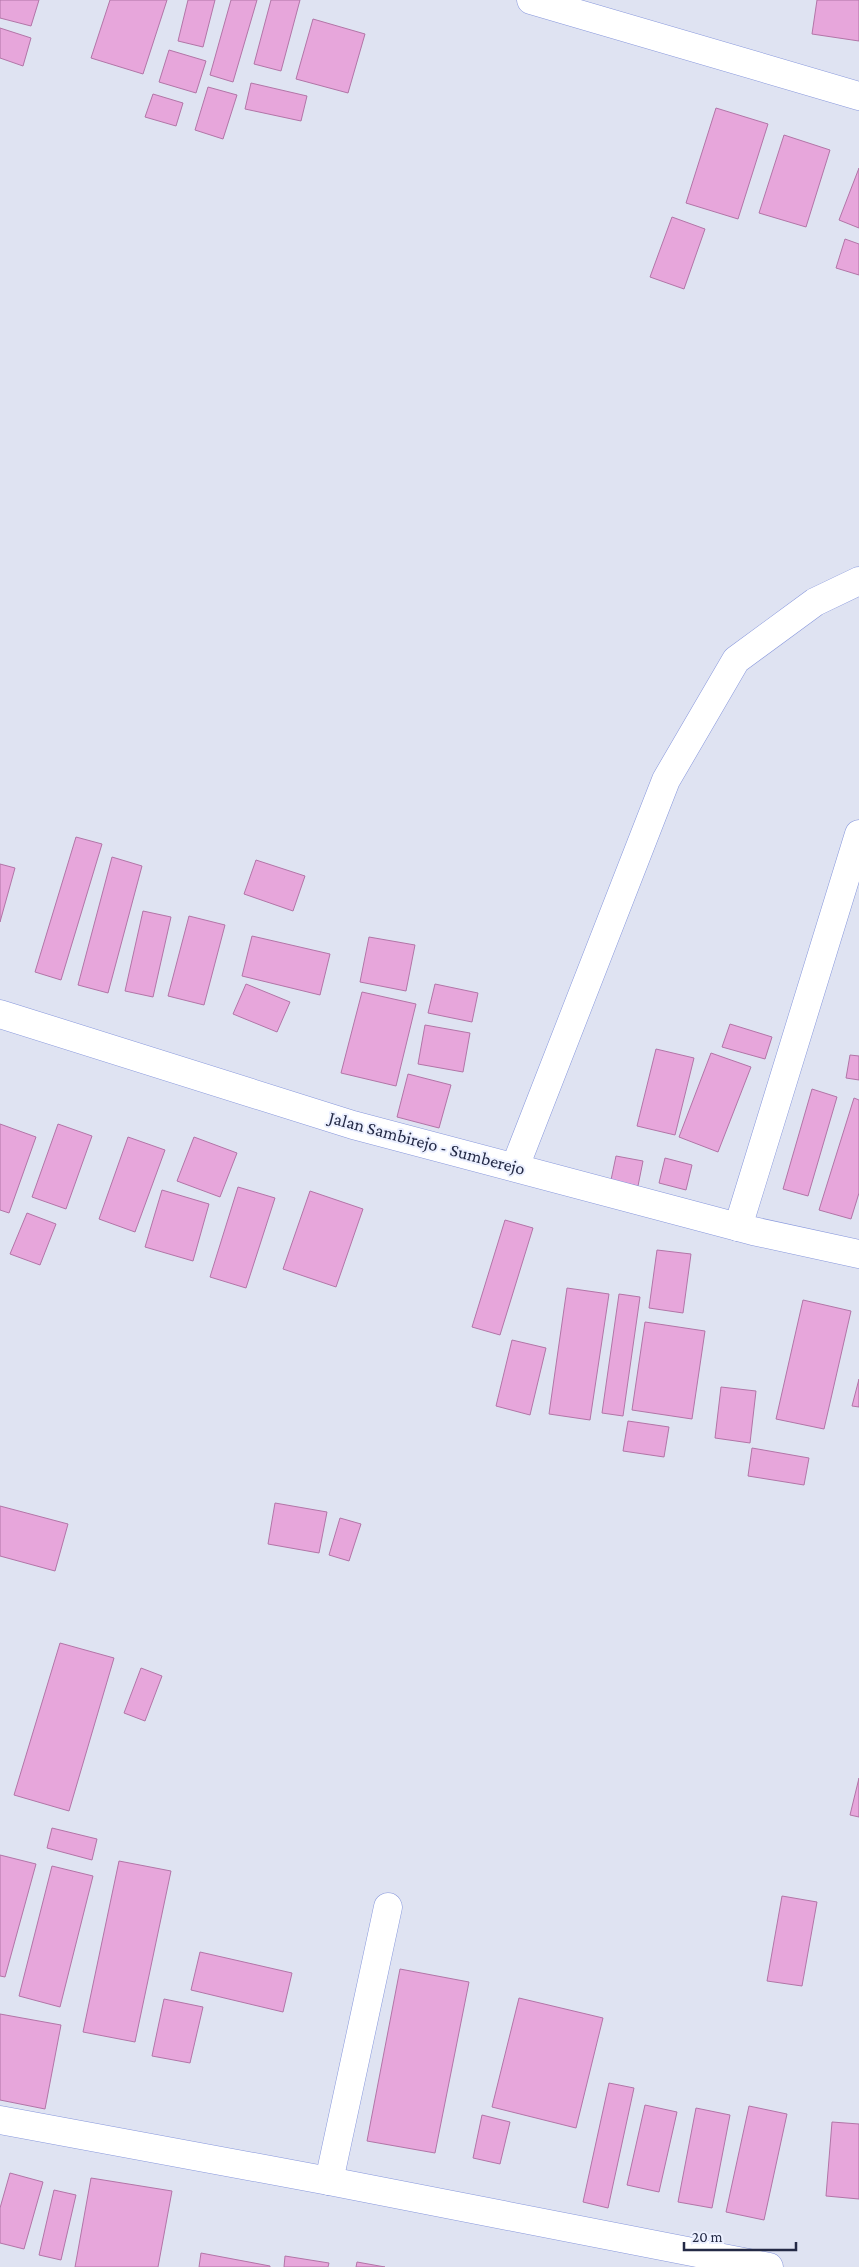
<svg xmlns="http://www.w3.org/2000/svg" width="859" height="2267" viewBox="0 0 859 2267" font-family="'Crimson Pro',serif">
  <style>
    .building { fill: #e7a6db; stroke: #b275a7 }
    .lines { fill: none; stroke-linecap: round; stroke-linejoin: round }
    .minor-casing { stroke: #8797dc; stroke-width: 29 }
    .secondary-casing { stroke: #8797dc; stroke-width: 29 }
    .minor { stroke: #fff; stroke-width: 28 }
    .secondary { stroke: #fff; stroke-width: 28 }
    .labels { text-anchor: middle; stroke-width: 4; stroke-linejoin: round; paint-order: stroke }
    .street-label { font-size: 18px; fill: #242a46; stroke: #ecf0ff }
  </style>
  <rect width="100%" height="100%" fill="#dfe3f2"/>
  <!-- building -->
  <g class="building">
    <polygon points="0,0 39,0 31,26 0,18"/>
    <polygon points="110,0 167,0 143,74 91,58"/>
    <polygon points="188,0 215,0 203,47 178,41"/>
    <polygon points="231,0 257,0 233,82 210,75"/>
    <polygon points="271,0 300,0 281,71 254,64"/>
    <polygon points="817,0 859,0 859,41 812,34"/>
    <polygon points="313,19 365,34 348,93 296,79"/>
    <polygon points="0,28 31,38 23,66 0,58"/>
    <polygon points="169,50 206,61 196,93 159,82"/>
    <polygon points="251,83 307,96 301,121 245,109"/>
    <polygon points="208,87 237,95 223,139 195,130"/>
    <polygon points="153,94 183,103 176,126 145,117"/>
    <polygon points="716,108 768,124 738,219 686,203"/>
    <polygon points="784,135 830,150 806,227 759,213"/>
    <polygon points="859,168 859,228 839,220"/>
    <polygon points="672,217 705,229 684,289 650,277"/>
    <polygon points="845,239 859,244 859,275 836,268"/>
    <polygon points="76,837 102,844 61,980 35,972"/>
    <polygon points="112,857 142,866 108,993 78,985"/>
    <polygon points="256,860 305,876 293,911 244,894"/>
    <polygon points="0,864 15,868 0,922"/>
    <polygon points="143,911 171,917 153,997 125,991"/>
    <polygon points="189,916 225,925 204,1005 168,996"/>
    <polygon points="252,936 330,954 320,995 242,976"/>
    <polygon points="369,937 415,945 406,991 360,982"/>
    <polygon points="246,984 290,1002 277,1032 233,1014"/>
    <polygon points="435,984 478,993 472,1022 428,1013"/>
    <polygon points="362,992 416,1004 396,1086 341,1073"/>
    <polygon points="730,1024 772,1037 765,1059 722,1047"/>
    <polygon points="425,1025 470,1033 463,1072 418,1064"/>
    <polygon points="656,1049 694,1058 675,1135 637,1126"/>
    <polygon points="711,1053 751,1067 718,1152 679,1137"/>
    <polygon points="850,1055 859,1056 859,1080 846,1078"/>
    <polygon points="408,1074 451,1085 439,1128 397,1117"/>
    <polygon points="812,1089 837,1097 808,1196 783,1189"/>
    <polygon points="854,1098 859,1100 859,1193 851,1219 819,1210"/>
    <polygon points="0,1124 36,1137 9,1213 0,1210"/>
    <polygon points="58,1124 92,1136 66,1209 32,1197"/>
    <polygon points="128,1137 165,1150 135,1232 99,1219"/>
    <polygon points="194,1137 237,1153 220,1197 177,1181"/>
    <polygon points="616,1156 643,1161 638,1186 611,1180"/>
    <polygon points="665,1158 692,1165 686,1190 659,1183"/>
    <polygon points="238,1187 275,1198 246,1288 210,1277"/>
    <polygon points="162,1190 209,1204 193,1261 145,1247"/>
    <polygon points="310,1191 363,1209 336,1287 283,1269"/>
    <polygon points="27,1213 56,1224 40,1265 10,1254"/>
    <polygon points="505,1220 533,1228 500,1335 472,1327"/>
    <polygon points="657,1250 691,1254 683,1313 649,1308"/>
    <polygon points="567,1288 609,1294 590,1420 549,1414"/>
    <polygon points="619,1294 640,1297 623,1416 602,1413"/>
    <polygon points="803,1300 851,1311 824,1429 776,1419"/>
    <polygon points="645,1322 705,1331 692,1419 632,1410"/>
    <polygon points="512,1340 546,1348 530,1415 496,1406"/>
    <polygon points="859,1379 859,1407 852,1406"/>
    <polygon points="721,1387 756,1391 750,1443 715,1438"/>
    <polygon points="628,1421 669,1427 664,1457 623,1451"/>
    <polygon points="752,1448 809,1458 804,1485 748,1476"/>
    <polygon points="275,1503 327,1512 319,1553 268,1544"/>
    <polygon points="0,1506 68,1524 55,1571 0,1556"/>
    <polygon points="340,1518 361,1524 349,1561 329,1555"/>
    <polygon points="60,1643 114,1658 69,1811 14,1795"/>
    <polygon points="141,1668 162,1676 145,1721 124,1713"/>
    <polygon points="859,1778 859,1817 850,1815"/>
    <polygon points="52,1828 97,1839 92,1860 47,1848"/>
    <polygon points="0,1855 36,1864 5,1977 0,1976"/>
    <polygon points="119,1861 171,1871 135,2042 83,2032"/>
    <polygon points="52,1866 93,1876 60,2007 19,1996"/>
    <polygon points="782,1896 817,1902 802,1986 767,1981"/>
    <polygon points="200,1952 292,1973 283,2012 191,1990"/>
    <polygon points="400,1969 469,1982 435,2153 367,2141"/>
    <polygon points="519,1998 603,2018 576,2128 492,2107"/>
    <polygon points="164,1999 203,2007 190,2063 152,2056"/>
    <polygon points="0,2014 61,2025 45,2109 0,2100"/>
    <polygon points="609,2083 634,2088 608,2208 583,2202"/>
    <polygon points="645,2105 677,2112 659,2192 627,2185"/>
    <polygon points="749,2106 787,2114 764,2220 726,2212"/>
    <polygon points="696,2108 730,2115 712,2208 678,2202"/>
    <polygon points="482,2115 510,2122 500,2164 473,2158"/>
    <polygon points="832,2122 859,2124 859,2199 826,2196"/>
    <polygon points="10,2173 43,2182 24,2249 0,2243 0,2208"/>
    <polygon points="91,2178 172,2191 158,2267 75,2267"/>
    <polygon points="54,2190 76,2195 61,2260 39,2255"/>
    <polygon points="201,2253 270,2266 270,2267 199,2267"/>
    <polygon points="285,2256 329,2263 328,2267 284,2267"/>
    <polygon points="357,2262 385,2267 356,2267"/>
  </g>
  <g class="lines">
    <defs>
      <g id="minor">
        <polyline points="531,0 859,96"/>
        <polyline points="515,1167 666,780 736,660 815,602 859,581"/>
        <polyline points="738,1227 859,834"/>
        <polyline points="0,2120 329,2181 769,2267"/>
        <polyline points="329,2181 388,1907"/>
      </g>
      <polyline id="secondary" points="0,1014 353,1125 753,1231 859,1254"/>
    </defs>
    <!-- minor casing -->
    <use href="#minor" class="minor-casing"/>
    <!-- secondary casing -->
    <use href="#secondary" class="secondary-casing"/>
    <!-- minor -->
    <use href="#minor" class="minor"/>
    <!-- secondary -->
    <use href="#secondary" class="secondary"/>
  </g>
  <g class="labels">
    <!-- street labels -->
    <g class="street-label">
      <text transform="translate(427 1143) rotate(15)" y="6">Jalan Sambirejo - Sumberejo</text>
    </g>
  </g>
  <!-- scale -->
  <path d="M684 2242v8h112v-8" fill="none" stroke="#242a46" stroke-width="2.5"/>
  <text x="692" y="2242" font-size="15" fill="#242a46" stroke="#ecf0ff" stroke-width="4" paint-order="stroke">20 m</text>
</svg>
